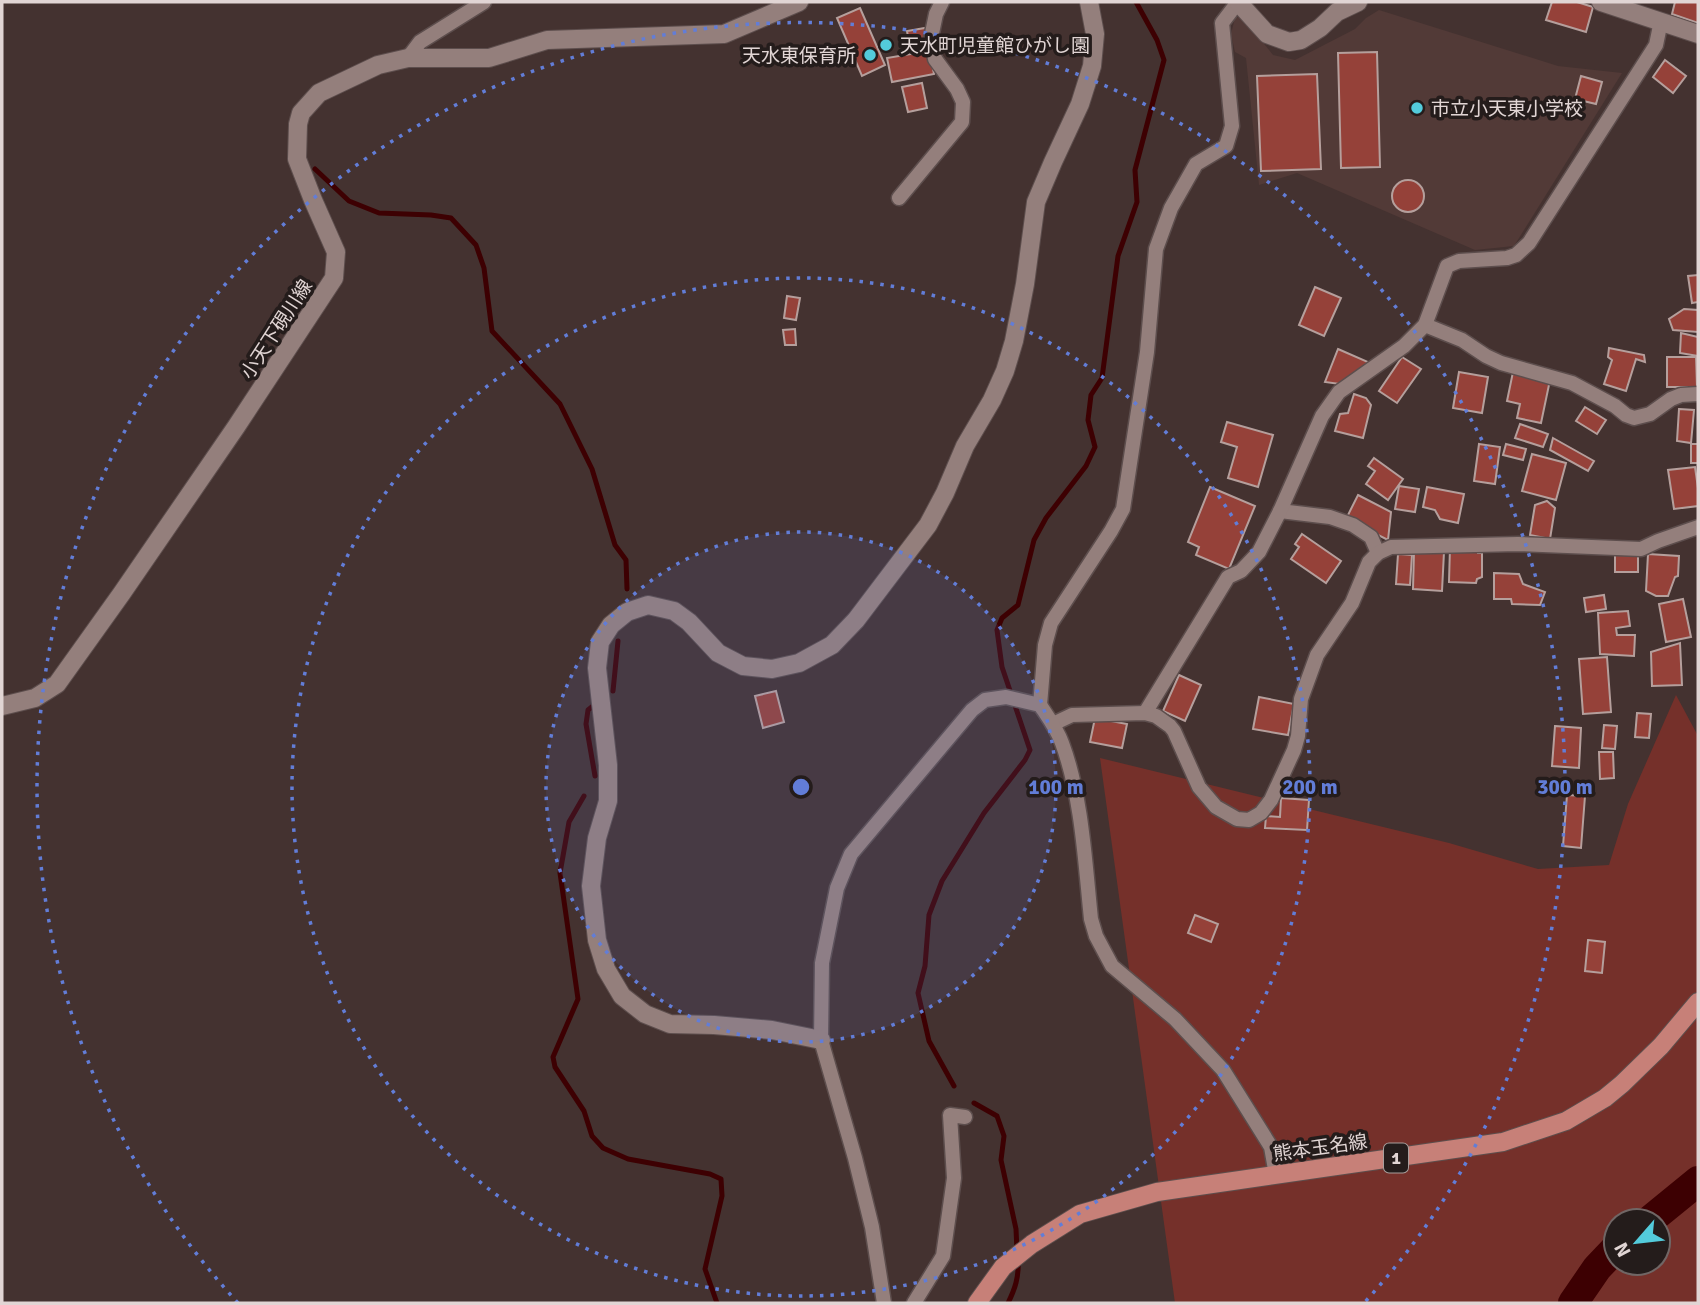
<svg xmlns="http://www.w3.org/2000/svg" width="1700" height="1305" viewBox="0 0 1700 1305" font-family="Signika,'Noto Sans JP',sans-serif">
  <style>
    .built { fill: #523a37 }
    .green { fill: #75302a; fill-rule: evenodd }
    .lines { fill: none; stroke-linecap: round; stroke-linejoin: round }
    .stream { stroke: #3d0002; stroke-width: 5 }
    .river { stroke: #3d0002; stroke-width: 30 }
    .building { fill: #954139; stroke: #b59f9c; stroke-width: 2 }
    .street-casing { stroke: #5d4e4d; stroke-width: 17 }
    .secondary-casing { stroke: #5d4e4d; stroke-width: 20 }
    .primary-casing { stroke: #5d4e4d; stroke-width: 20 }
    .street { stroke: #947f7c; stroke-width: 14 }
    .secondary { stroke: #947f7c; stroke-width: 18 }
    .primary { stroke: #c78078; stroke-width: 18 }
    .ring { fill: none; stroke: #627dd7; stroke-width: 3.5; stroke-dasharray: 3.5 7 }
    .poi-dot { fill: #53cbdb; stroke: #241c1b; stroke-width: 2.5 }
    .labels { text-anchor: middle; stroke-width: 7; stroke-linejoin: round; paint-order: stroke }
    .shield { fill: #241c1b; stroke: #a89e9c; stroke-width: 2 }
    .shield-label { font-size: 18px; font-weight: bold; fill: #e1d5d4 }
    .poi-label { font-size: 19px; fill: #e1d5d4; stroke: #241c1b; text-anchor: start }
    .street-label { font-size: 19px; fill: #e1d5d4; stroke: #241c1b }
    .centre { fill: #627dd7; stroke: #241c1b; stroke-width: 3.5 }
    .ring-label { font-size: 21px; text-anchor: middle; font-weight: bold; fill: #627dd7; stroke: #241c1b; stroke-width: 7; stroke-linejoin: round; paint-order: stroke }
  </style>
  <rect width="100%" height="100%" fill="#443230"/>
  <!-- built -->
  <polygon class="built" points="1379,10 1558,66 1622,73 1514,246 1475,250 1297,173 1259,185 1246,58 1235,52 1231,34 1235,18 1242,16 1273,55 1295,60 1355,29 1366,18"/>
  <!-- green -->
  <path class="green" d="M1676 695 1698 736V1303H1175L1100 758 1449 843 1538 869 1609 865 1628 804ZM1616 1221H1658V1263H1616Z"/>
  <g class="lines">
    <!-- stream -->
    <g class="stream">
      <polyline points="315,169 349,201 379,213 431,215 451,218 476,245 484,268 492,331 560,404 592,469 615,545 626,560 627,589"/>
      <polyline points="613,691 618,641"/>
      <polyline points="593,706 588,710 586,724 595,776"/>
      <polyline points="584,796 569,822 560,873 578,999 553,1057 555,1067 584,1111 592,1136 603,1148 628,1159 710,1174 721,1179 722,1196 705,1269 717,1303"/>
      <polyline points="954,1086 929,1041 918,993 925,966 929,915 942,881 984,813 1025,760 1030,750 1002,667 997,630 1002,618 1018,605 1034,540 1046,518 1086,466 1095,447 1088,420 1091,395 1102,378 1118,256 1137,202 1135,170 1164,60 1157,40 1136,2"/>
      <polyline points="974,1103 997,1116 1004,1136 1001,1160 1016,1229 1017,1251"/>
      <path d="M1008 1303C1015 1289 1019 1277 1018 1261"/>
    </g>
    <!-- river -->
    <g class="river">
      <polyline points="1649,1221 1698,1181"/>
      <polyline points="1573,1303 1597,1268 1616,1248"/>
    </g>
  </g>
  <!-- building -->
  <g class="building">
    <polygon points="1552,2 1577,2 1593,7 1586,32 1546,20"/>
    <polygon points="1675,2 1698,2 1698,23 1672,14"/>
    <polygon points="860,8 885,65 862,76 837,18"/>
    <polygon points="925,28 934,74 892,82 887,58 911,54 907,31"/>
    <polygon points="1377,52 1380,167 1341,168 1338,53"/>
    <polygon points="1665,60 1686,76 1673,93 1653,77"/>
    <polygon points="1317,74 1321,169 1261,171 1257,76"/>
    <polygon points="1581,76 1602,82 1596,104 1575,99"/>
    <polygon points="922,83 927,108 908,112 902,87"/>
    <circle cx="1408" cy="196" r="16"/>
    <polygon points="1698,275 1698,302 1692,303 1688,276"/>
    <polygon points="1315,287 1341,298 1324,336 1299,325"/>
    <polygon points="787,296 800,298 796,320 784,318"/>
    <polygon points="1684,309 1698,310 1698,332 1673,330 1669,319"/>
    <polygon points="795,329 796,345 785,345 783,330"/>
    <polygon points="1681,333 1698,337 1698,356 1680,353"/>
    <polygon points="1609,348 1644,355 1645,362 1636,359 1626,391 1604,384 1612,360 1608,357"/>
    <polygon points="1338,349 1368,362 1347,385 1325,382"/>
    <polygon points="1402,357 1421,369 1397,403 1379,391"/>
    <polygon points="1667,357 1696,357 1697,387 1667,387"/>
    <polygon points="1459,372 1488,377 1482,413 1453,408"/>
    <polygon points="1513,372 1550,380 1541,423 1517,418 1520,404 1507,401"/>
    <polygon points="1354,394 1366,398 1371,405 1363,438 1335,431 1340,414 1348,413"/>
    <polygon points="1585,407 1606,420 1597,434 1576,421"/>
    <polygon points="1679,409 1694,410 1691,443 1677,441"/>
    <polygon points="1227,422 1273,435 1258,487 1228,478 1237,447 1221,442"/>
    <polygon points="1520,424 1548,434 1543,447 1515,438"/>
    <polygon points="1553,438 1594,461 1588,471 1550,450"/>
    <polygon points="1479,444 1500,447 1495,484 1474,481"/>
    <polygon points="1506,444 1526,449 1523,460 1503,455"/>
    <rect x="1691" y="444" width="7" height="19"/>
    <polygon points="1532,454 1566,463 1556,500 1522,491"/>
    <polygon points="1374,458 1403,479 1388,500 1366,484 1375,471 1368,466"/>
    <polygon points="1695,467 1698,488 1698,506 1674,509 1668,470"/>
    <polygon points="1399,486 1419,489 1415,512 1395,509"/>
    <polygon points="1210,487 1255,506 1229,569 1196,555 1199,547 1188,542"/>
    <polygon points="1427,487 1464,494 1458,523 1440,519 1435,510 1423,507"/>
    <polygon points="1358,495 1391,512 1388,540 1346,519"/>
    <polygon points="1547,501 1555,508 1550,539 1530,535 1535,505"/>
    <polygon points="1302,534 1341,561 1326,583 1291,559 1299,547 1295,544"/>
    <polygon points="1450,547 1478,548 1478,553 1482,553 1482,577 1477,579 1476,583 1449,582"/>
    <polygon points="1414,551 1444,552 1442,591 1413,589"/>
    <polygon points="1398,554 1412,555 1410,585 1396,584"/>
    <polygon points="1648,554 1679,556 1678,576 1675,577 1668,596 1656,596 1646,591"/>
    <rect x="1615" y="555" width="23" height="17"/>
    <polygon points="1494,573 1519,574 1523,584 1545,592 1540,605 1512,604 1511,599 1494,599"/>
    <polygon points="1604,595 1606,609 1586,612 1584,598"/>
    <polygon points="1683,599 1691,637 1666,642 1659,604"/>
    <polygon points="1628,611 1630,626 1616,628 1617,635 1635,635 1634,656 1600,654 1598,613"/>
    <polygon points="1680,643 1682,685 1652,686 1651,652"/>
    <polygon points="1607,657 1611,712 1583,714 1579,659"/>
    <polygon points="1179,675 1201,685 1185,721 1163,711"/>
    <polygon points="776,691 784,722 763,728 755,696"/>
    <polygon points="1259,697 1294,704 1288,735 1253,729"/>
    <polygon points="1637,713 1651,714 1649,738 1635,737"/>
    <polygon points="1095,718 1127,724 1122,748 1090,742"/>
    <polygon points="1604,725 1617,726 1615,749 1602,748"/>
    <polygon points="1555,726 1581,728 1579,768 1552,766"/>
    <polygon points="1599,752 1613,752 1614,778 1600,779"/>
    <polygon points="1567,795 1585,796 1581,848 1563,846"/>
    <polygon points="1281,798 1309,800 1307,830 1265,828 1266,816 1280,817"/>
    <polygon points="1195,915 1218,924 1211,942 1188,933"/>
    <polygon points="1588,940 1605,942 1602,973 1585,971"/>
  </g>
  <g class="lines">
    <defs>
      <g id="street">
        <polyline points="408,58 420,42 484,2"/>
        <polyline points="899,198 962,122 963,102 957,89 935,59 931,38 936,14 942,2"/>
        <polyline points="1425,325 1462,340 1486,356 1501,363 1572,383 1615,406 1626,415 1634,418 1650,414 1671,399 1681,395 1698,394"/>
        <polyline points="1280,511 1330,517 1353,525 1371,537 1378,553"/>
        <polyline points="1040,705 1045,645 1051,623 1111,531 1123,509 1147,352 1156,249 1171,208 1196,164 1226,146 1232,126 1222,23 1238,2"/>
        <polyline points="1145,713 1228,577 1241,571 1259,552 1280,511 1322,416 1339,392 1404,346 1425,325 1447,266 1459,261 1507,258 1516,255 1529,243 1656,45 1661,21"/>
        <polyline points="1053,724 1072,715 1145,713 1156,716 1170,726 1174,731 1199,787 1216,807 1237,819 1249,820 1261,813 1271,800 1294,750 1298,736 1301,699 1317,655 1352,603 1369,562 1378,553 1391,547 1518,544 1641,549 1658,541 1698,527"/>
        <path d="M884 1303 872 1227 855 1158 821 1040 822 963 837 888 851 854 972 710 985 700 1006 697 1040 705C1048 717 1057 729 1062 743 1082 797 1085 862 1091 919L1096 936 1112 966 1175 1019 1223 1070 1271 1147 1276 1175"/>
        <polyline points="914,1303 943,1256 954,1178 950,1115 965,1117"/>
      </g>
      <g id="secondary">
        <polyline points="1238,2 1267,34 1289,42 1301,40 1320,28 1337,12 1358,2"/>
        <polyline points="1601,2 1698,34"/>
        <polyline points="2,706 35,698 57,684 122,593 236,427 334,278 336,252 313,200 297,159 298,124 301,113 319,93 378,65 408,58 489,58 547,40 724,34 799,2"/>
        <polyline points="821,1040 772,1030 714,1025 670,1024 645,1014 622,996 606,969 597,940 591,886 597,838 608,801 608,765 597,668 600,642 611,625 627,612 648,605 674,611 689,622 718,653 743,666 772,669 799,663 832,645 856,620 928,525 945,493 965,446 992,400 1005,371 1014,341 1025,284 1036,202 1053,162 1080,104 1092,66 1095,34 1089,2"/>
      </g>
      <polyline id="primary" points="977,1303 1003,1267 1032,1244 1080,1214 1157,1192 1503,1142 1566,1121 1605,1098 1622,1084 1661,1046 1698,1002"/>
    </defs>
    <!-- street casing -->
    <use href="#street" class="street-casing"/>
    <!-- secondary casing -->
    <use href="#secondary" class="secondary-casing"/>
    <!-- primary casing -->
    <use href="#primary" class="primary-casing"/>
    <!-- street -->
    <use href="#street" class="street"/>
    <!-- secondary -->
    <use href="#secondary" class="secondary"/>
    <!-- primary -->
    <use href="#primary" class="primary"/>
  </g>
  <!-- distance rings -->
  <circle cx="801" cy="787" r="255" fill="#627dd7" fill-opacity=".12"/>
  <g class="ring">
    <circle cx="801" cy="787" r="255"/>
    <circle cx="801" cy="787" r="509"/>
    <path d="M238 1303A764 764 0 1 1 1364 1303"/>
  </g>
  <!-- markers -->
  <g class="poi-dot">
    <circle cx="886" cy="45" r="7"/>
    <circle cx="870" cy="55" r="7"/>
    <circle cx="1417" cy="108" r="7"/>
  </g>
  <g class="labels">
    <!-- shield labels -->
    <rect class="shield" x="1384" y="1143.5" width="24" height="29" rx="5"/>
    <g class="shield-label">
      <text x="1396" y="1164">1</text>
    </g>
    <!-- poi labels -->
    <g class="poi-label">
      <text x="900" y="52">天水町児童館ひがし園</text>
      <text x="856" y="62" text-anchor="end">天水東保育所</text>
      <text x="1431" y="115">市立小天東小学校</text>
    </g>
    <!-- street labels -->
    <g class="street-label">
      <text transform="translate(276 329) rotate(-57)" y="7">小天下硯川線</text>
      <text transform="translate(1320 1147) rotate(-8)" y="7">熊本玉名線</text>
    </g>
  </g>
  <circle cx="801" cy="787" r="10" class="centre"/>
  <g class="ring-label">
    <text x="1056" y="794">100 m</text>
    <text x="1310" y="794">200 m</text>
    <text x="1565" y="794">300 m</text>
  </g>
  <!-- border -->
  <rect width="1700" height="1305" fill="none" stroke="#e1d5d4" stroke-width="7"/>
  <!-- north arrow -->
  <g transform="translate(1637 1242) rotate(242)"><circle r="33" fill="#241c1b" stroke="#706665" stroke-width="2"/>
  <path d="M0-5L12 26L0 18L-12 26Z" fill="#53cbdb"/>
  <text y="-10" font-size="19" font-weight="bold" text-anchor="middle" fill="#e1d5d4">N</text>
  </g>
</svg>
